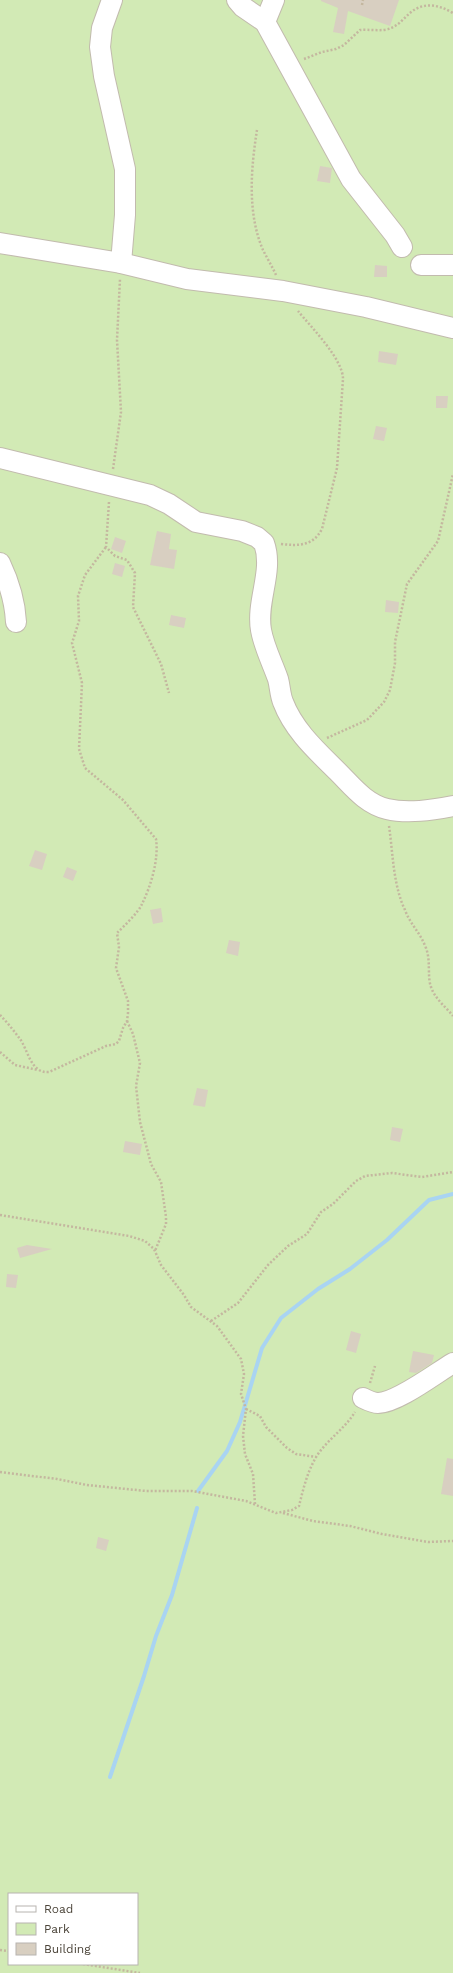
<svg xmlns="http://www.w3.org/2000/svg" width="453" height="1973" viewBox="0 0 453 1973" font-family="'Work Sans',sans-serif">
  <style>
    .green { fill: #d2eab5; fill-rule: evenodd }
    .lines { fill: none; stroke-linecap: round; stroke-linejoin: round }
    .stream { stroke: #a9d4f2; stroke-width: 4 }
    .building { fill: #d8cfc1 }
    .minor-casing { stroke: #c2bbae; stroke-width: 22 }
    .path { stroke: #c4b79f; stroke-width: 2.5; stroke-dasharray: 2 2; stroke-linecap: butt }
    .minor { stroke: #fff; stroke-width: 20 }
  </style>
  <rect width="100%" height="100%" fill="#f6f3ec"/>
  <!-- green -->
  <path class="green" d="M0 0H453V1973H0ZM9 1894H137V1964H9Z"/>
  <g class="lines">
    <!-- stream -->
    <g class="stream">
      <polyline points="198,1491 227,1451 240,1422 262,1348 281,1318 318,1289 350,1269 387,1240 429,1200 453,1194"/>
      <polyline points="110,1777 144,1676 156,1636 172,1595 197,1508"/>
    </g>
  </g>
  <!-- building -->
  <g class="building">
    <polygon points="321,0 399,0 390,26 348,11 344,34 333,32 338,8 321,1"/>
    <polygon points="320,166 332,168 330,183 317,181"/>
    <polygon points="375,265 387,266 387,277 374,277"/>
    <polygon points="379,351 398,354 396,365 378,362"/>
    <polygon points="436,396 448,396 447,408 436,408"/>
    <polygon points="376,426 387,428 384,441 373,439"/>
    <polygon points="157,531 171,534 169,549 177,550 174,569 150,565"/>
    <polygon points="115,537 126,541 122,553 111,549"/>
    <polygon points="115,563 125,566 122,577 112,574"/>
    <polygon points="386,600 399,602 398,613 385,612"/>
    <polygon points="171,615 186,618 184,628 169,625"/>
    <polygon points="35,850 47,854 42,870 29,866"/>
    <polygon points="67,867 77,871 73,881 63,877"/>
    <polygon points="161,908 163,922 153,924 150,910"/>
    <polygon points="229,940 240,942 238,956 226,953"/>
    <polygon points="197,1088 208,1090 205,1107 193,1105"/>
    <polygon points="392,1127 403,1129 400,1142 390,1140"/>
    <polygon points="125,1141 142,1144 140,1155 123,1152"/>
    <polygon points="27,1245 52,1249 20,1258 17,1248"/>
    <polygon points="7,1274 18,1275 16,1288 6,1287"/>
    <polygon points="351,1331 361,1334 356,1353 346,1350"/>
    <polygon points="413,1351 434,1355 432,1363 416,1373 409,1372"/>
    <polygon points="447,1458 453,1459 453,1496 441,1494"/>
    <polygon points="98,1537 109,1540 106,1551 96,1548"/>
  </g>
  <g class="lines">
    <defs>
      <g id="minor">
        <polyline points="112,0 102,28 100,47 104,76 125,169 125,215 121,263"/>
        <polyline points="237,0 243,7 265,22 351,179 395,235 402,247"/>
        <polyline points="265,22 274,0"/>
        <polyline points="0,243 121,263 187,279 283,291 366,307 453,328"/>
        <polyline points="421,265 453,265"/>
        <path d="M0 458 150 495 169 504 196 522 242 531 257 537 264 543C274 571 256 601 261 630 264 647 272 662 278 679 280 686 280 695 283 702 294 731 318 752 339 773 353 787 366 804 387 809 408 814 432 810 453 806"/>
        <path d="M0 563C9 582 15 601 16 622"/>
        <path d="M363 1398C367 1400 373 1403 378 1403 397 1403 436 1373 453 1363"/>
      </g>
    </defs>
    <!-- minor casing -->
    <use href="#minor" class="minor-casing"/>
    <!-- path -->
    <g class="path">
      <polyline points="362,5 363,0"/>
      <path d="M304 59 322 52 336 49 344 45 360 30C369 29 383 32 391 28 399 25 404 18 410 13 424 1 439 5 453 13"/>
      <path d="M257 130C251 168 247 213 263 250 267 258 272 266 276 275"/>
      <polyline points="113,469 121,412 117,340 120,279"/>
      <polyline points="109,502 106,547 115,556 127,560 135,573 133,607 161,664 169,693"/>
      <path d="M281 544C299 546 313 546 322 529L337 468 343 379C343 359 311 327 298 311"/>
      <polyline points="327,738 367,720 384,702 390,690 395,663 395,642 407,584 438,541 453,474"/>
      <path d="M389 826C393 853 393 885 405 910 410 924 420 932 426 948 431 961 427 976 431 987 435 999 446 1007 453 1016"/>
      <path d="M0 1015C7 1022 14 1031 20 1039 28 1050 31 1074 49 1072L106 1046 116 1044 119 1041 123 1028 127 1021 128 1013V1001L116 968 119 947 117 933C125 925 138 913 142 904 151 886 159 859 156 839L123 800 85 768 79 749 82 683 72 643 79 621 78 596 85 575 106 547"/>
      <polyline points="127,1021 133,1034 140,1063 136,1086 140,1122 151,1164 161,1182 166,1217 166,1224 155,1251"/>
      <polyline points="0,1052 15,1065 38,1070"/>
      <polyline points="0,1215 129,1236 145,1241 154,1249 161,1265 184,1295 191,1307 217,1326 241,1359 244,1374 241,1394 246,1409 243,1436 245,1454 253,1474 255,1504"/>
      <polyline points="211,1321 238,1303 268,1265 288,1246 307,1234 321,1212 333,1204 356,1181 365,1176 392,1173 422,1177 453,1172"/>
      <polyline points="370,1383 375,1366"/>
      <polyline points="246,1409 260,1416 266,1427 287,1448 296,1454 316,1457"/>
      <path d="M0 1472 57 1479 87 1485 146 1491H192L246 1501 276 1513 292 1510 299 1506C303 1490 307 1473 315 1459 325 1441 344 1430 355 1412"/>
      <polyline points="283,1513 313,1521 350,1526 382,1534 428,1542 453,1541"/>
      <polyline points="0,1950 9,1951"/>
      <polyline points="83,1964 140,1973"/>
    </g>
    <!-- minor -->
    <use href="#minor" class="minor"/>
  </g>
  <!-- legend -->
  <rect x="8" y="1893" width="130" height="72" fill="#ffffff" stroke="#b7b4b0"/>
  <rect x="16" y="1906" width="20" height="6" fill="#ffffff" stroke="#b7b4b0"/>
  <text x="44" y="1913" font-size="12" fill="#4b4439">Road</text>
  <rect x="16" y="1923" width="20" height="12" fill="#d2eab5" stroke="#b7b4b0"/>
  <text x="44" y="1933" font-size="12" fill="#4b4439">Park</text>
  <rect x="16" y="1943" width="20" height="12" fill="#d8cfc1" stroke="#b7b4b0"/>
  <text x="44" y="1953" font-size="12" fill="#4b4439">Building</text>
</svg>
